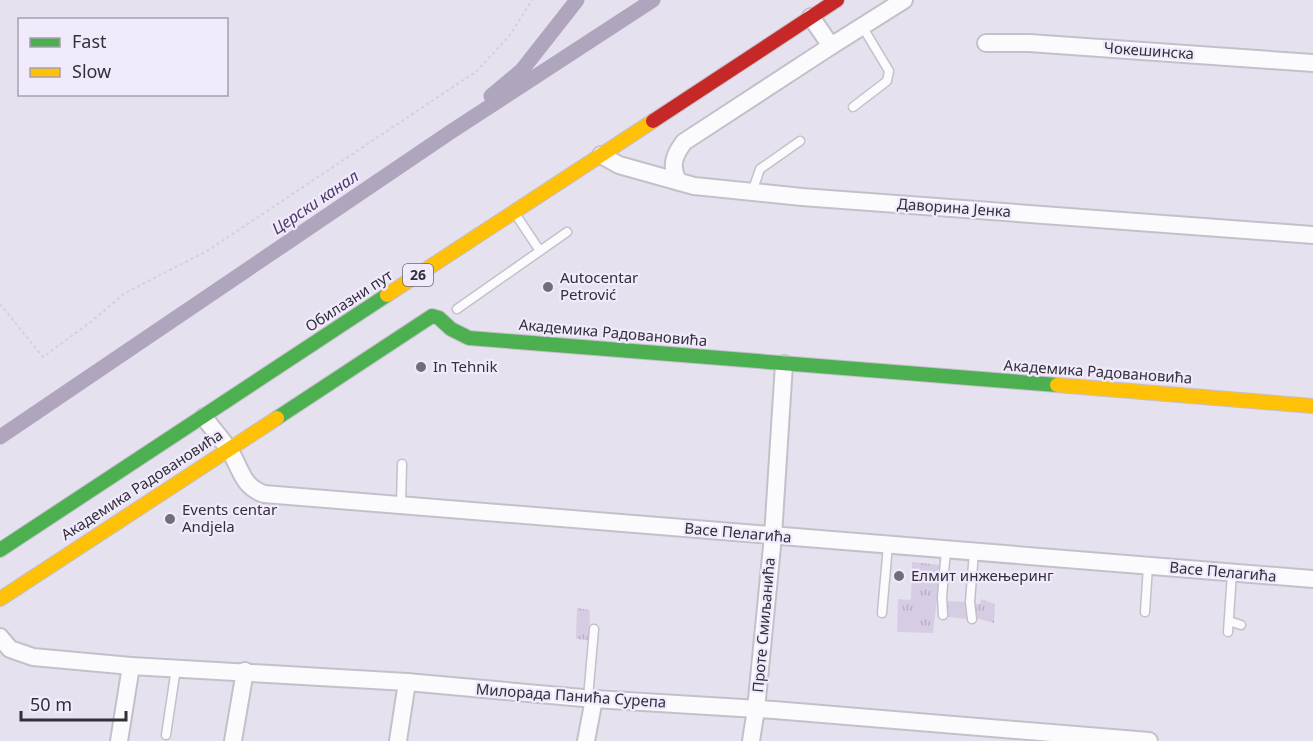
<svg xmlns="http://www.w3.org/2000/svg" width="1313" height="741" viewBox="0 0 1313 741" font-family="'Noto Sans',sans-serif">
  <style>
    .grass { fill: url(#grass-tufts) }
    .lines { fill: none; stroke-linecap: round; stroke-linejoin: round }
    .canal { stroke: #afa5bd; stroke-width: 15 }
    .lane-casing { stroke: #c4c0ca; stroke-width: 11 }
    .street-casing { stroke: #c4c0ca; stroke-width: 20 }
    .fast-casing { stroke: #c4c0ca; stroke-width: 16 }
    .slow-casing { stroke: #c4c0ca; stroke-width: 16 }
    .jam-casing { stroke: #c4c0ca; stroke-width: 16 }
    .path { stroke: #d3d2d5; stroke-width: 2; stroke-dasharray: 3 3; stroke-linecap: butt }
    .lane { stroke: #fbfafc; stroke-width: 8 }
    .street { stroke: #fbfafc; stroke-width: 16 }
    .fast { stroke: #4caf50; stroke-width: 14 }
    .slow { stroke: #ffc107; stroke-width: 14 }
    .jam { stroke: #c62828; stroke-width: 14 }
    .poi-dot { fill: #726e78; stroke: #f1eafd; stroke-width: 2 }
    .labels { text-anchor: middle; stroke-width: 4.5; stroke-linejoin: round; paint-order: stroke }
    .shield { fill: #f1eafd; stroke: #6c6874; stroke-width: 1.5 }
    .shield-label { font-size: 14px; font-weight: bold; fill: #333039 }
    .street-label { font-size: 15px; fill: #333039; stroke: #f1eafd }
    .poi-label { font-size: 15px; fill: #333039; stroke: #f1eafd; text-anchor: start }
    .water-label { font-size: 16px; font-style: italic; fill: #4d3a65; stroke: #f1eafd }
  </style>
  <defs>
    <pattern id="grass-tufts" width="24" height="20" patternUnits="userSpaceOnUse" patternTransform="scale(1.5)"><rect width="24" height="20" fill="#d6cde4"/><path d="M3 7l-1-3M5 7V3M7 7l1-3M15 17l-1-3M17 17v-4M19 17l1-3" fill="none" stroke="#b8b0c4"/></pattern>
  </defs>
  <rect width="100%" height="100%" fill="#e6e1ee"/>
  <!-- grass -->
  <g class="grass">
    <polygon points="912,562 941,565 933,633 897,632 898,599 911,600"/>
    <polygon points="981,599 995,604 994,623 975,618 974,604 980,604"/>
    <polygon points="947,601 967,602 968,619 948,617"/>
    <polygon points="577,608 590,610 589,640 576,639"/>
  </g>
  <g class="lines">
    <!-- canal -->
    <g class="canal">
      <polyline points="491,96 522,70 577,0"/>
      <polyline points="0,437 452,131 653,0"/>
    </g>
    <defs>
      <g id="lane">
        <polyline points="853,107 887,81 889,71 862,26"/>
        <polyline points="752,192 760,169 800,141"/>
        <polyline points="516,215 540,251"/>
        <polyline points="457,309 567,232"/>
        <polyline points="401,505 402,464"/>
        <polyline points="1145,612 1148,566"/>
        <polyline points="882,613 888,545"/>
        <polyline points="943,615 942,597 946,550"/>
        <polyline points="972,619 970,602 974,552"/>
        <polyline points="1229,621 1241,625"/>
        <polyline points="1228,632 1232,573"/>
        <polyline points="588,698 594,629"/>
        <polyline points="166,735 176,668"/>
      </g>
      <g id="street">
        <polyline points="811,17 831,46 904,0"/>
        <polyline points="986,43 1029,43 1313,63"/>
        <polyline points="601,155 619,165 694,186 714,188 802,197 1313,235"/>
        <path d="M678 181C670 166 674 155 684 142L831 46"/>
        <path d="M204 417C211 427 220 437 227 447 241 465 240 486 264 494L1313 579"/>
        <polyline points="0,637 10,649 33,657 131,666 407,682 594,699 774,710 1149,741"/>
        <polyline points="119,741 131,666"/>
        <polyline points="233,741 245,671"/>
        <polyline points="398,741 407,682"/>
        <polyline points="586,741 594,699"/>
        <polyline points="751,741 756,709 773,536 784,364"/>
      </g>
      <g id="fast">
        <polyline points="277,418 432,316 439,318 451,329 469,338 1057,385"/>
        <polyline points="0,550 387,295"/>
      </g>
      <g id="slow">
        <polyline points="387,295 653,121"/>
        <polyline points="1057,385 1313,406"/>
        <polyline points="0,599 277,418"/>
      </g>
      <polyline id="jam" points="653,121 837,0"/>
    </defs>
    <!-- lane casing -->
    <use href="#lane" class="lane-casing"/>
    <!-- street casing -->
    <use href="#street" class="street-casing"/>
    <!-- fast casing -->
    <use href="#fast" class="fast-casing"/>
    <!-- slow casing -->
    <use href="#slow" class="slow-casing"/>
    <!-- jam casing -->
    <use href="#jam" class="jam-casing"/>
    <!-- path -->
    <polyline class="path" points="0,304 43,357 92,321 125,293 207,251 477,71 510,35 532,0"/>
    <!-- lane -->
    <use href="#lane" class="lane"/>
    <!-- street -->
    <use href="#street" class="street"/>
    <!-- fast -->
    <use href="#fast" class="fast"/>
    <!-- slow -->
    <use href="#slow" class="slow"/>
    <!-- jam -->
    <use href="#jam" class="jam"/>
  </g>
  <!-- markers -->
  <g class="poi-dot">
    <circle cx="548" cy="287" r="6"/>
    <circle cx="421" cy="367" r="6"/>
    <circle cx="170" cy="519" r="6"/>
    <circle cx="899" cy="576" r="6"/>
  </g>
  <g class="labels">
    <!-- shield labels -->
    <rect class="shield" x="403" y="264" width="30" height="22" rx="4.5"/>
    <g class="shield-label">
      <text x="418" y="280">26</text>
    </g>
    <!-- street labels -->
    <g class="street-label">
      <text transform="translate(1149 51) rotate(4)" y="5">Чокешинска</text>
      <text transform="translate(954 208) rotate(4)" y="5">Даворина Јенка</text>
      <text transform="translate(349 301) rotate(-33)" y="5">Обилазни пут</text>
      <text transform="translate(613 333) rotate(5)" y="5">Академика Радовановића</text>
      <text transform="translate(1098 372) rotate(4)" y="5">Академика Радовановића</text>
      <text transform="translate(142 485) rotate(-33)" y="5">Академика Радовановића</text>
      <text transform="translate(738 533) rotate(5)" y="5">Васе Пелагића</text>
      <text transform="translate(1223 572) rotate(5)" y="5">Васе Пелагића</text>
      <text transform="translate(764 625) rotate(-85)" y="5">Проте Смиљанића</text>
      <text transform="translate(571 696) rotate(4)" y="5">Милорада Панића Сурепа</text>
    </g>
    <!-- poi labels -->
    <g class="poi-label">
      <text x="560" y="283">Autocentar<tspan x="560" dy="17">Petrović</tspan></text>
      <text x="433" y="372">In Tehnik</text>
      <text x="182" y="515">Events centar<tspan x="182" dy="17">Andjela</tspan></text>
      <text x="911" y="581">Елмит инжењеринг</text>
    </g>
    <!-- water labels -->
    <g class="water-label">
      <text transform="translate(315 202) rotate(-34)" y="6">Церски канал</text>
    </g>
  </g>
  <!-- legend -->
  <rect x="18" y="18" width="210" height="78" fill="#f1eafd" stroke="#a5a0af" stroke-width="1.5"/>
  <rect x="30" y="38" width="30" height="9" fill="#4caf50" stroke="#a5a0af" stroke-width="1.5"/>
  <text x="72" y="48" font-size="18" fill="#333039">Fast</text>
  <rect x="30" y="68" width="30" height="9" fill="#ffc107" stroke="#a5a0af" stroke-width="1.5"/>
  <text x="72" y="78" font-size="18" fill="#333039">Slow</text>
  <!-- scale -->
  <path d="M21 711v9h105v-9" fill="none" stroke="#333039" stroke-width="3"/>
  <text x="30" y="711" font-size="18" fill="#333039" stroke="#f1eafd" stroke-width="4.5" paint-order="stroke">50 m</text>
</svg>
